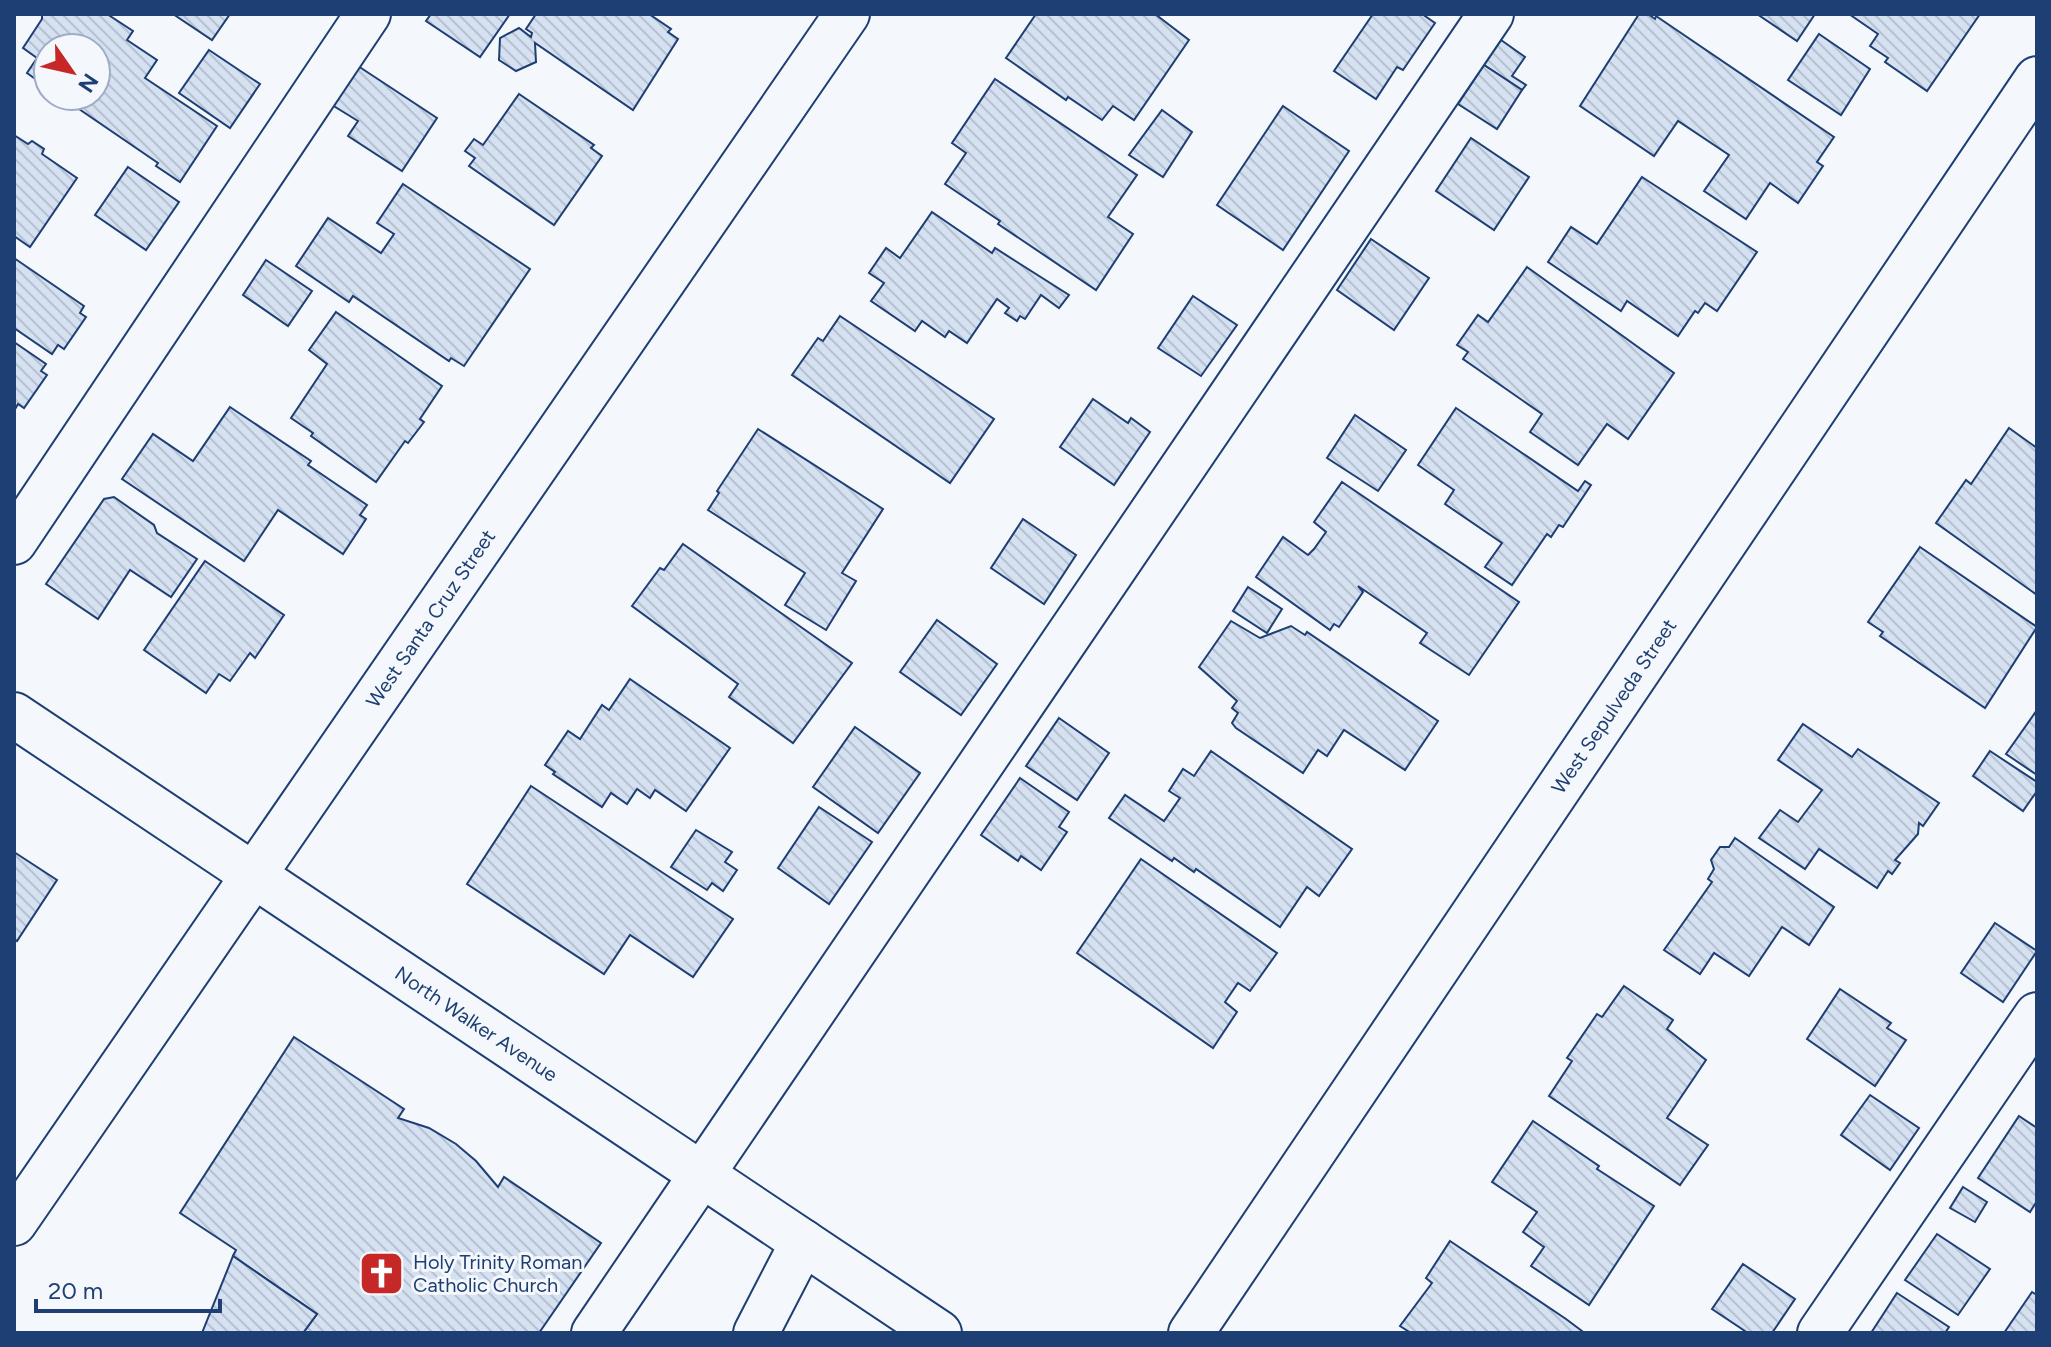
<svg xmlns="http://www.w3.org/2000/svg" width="2051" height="1347" viewBox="0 0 2051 1347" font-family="Figtree,sans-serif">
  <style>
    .building { fill: url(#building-back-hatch); stroke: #1d3f73; stroke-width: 2 }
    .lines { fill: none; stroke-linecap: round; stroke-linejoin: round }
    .minor-casing { stroke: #1d3f73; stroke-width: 48 }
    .minor { stroke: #f4f7fb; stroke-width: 44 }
    .labels { text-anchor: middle; stroke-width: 6; stroke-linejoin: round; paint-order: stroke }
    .street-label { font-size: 20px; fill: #1d3f73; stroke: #f4f7fb }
    .poi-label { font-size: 20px; fill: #1d3f73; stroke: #f4f7fb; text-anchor: start }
  </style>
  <defs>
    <pattern id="building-back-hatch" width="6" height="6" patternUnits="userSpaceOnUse" patternTransform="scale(2)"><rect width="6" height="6" fill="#d5e0f0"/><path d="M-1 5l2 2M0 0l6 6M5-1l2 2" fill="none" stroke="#b6c1d1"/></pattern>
  </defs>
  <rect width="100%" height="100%" fill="#f4f7fb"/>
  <!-- building -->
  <g class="building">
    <polygon points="42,14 107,14 133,31 127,40 157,60 145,78 217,126 180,182 156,166 158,163 60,96 96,96 96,48 48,48 48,88 27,73 37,58 23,48 42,19"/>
    <polygon points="173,14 230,14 212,40"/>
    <polygon points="431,14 510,14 480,57 426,21"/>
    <polygon points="536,14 649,14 671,29 668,32 678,39 633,110 535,43 536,62 516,71 499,60 500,38 519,28 531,37 532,33 526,29"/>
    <polygon points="1036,14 1155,14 1189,40 1134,120 1113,106 1102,120 1068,97 1066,100 1006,58"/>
    <polygon points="1373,14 1422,14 1435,23 1403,70 1397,67 1376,99 1334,71"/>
    <polygon points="1639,14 1648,14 1655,19 1656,16 1834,137 1817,162 1823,166 1798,203 1770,183 1746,219 1704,191 1729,155 1678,121 1654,156 1580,106"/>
    <polygon points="1757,14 1815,14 1797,41"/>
    <polygon points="1849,14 1980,14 1927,91 1885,62 1888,58 1870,46 1878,34"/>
    <polygon points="1819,34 1870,69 1841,115 1788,80"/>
    <polygon points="1501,40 1525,57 1512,76 1526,85 1522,90 1484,65"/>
    <polygon points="209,50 260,84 230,128 179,93"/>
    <polygon points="1484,65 1522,90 1497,129 1458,104"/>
    <polygon points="358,66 437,118 402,171 348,136 358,121 332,105"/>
    <polygon points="995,79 1137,175 1108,217 1133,234 1096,290 998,224 1000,221 945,184 966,153 952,143"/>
    <polygon points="519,94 594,145 591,148 602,156 554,225 469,166 475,158 465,151 474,139 483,145"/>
    <polygon points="1283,106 1349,151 1283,250 1217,205"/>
    <polygon points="1162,110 1192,132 1163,177 1129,155"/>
    <polygon points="14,135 28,144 32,141 44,149 42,154 77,178 30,247 14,236"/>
    <polygon points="1471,138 1529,177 1494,230 1436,191"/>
    <polygon points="128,167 179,202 146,250 95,215"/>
    <polygon points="1642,177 1757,252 1717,311 1705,303 1698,313 1695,311 1678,336 1627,301 1621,311 1548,262 1571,227 1597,244"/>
    <polygon points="403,184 530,269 464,366 451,358 449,361 353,296 349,302 296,266 328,218 381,253 394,234 377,223"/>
    <polygon points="932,212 992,253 995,248 1069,295 1059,308 1041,295 1025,319 1020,316 1017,321 1005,313 1009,308 997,299 967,343 949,331 945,337 922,321 915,331 871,301 884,283 869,273 886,248 900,258"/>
    <polygon points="1371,239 1429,278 1394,330 1337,290"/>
    <polygon points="14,258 84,306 80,313 86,317 64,349 58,345 52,354 14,328"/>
    <polygon points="266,260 312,291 288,326 243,295"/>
    <polygon points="1527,267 1674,373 1628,439 1607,424 1578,465 1530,432 1542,414 1463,359 1468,352 1457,345 1478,315 1488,322"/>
    <polygon points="1193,296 1237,325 1201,376 1158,348"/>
    <polygon points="336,312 442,386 420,419 424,422 408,443 405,441 376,482 311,436 313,433 291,418 327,364 309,350"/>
    <polygon points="840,316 994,419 950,483 792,375 818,338 823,341"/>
    <polygon points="14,342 46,364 41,371 47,375 24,408 18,404 14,411"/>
    <polygon points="1093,399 1128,423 1131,418 1150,432 1114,485 1060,447"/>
    <polygon points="230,407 311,461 308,465 367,505 360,515 366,519 343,554 278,510 244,561 122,479 153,434 193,461"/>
    <polygon points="1456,408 1578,491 1585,481 1591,485 1563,527 1559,525 1551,537 1547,534 1512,585 1485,567 1502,543 1445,504 1454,490 1418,465"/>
    <polygon points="1355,415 1406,450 1378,491 1327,458"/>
    <polygon points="2009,428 2037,448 2037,595 1936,523 1966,480 1971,484"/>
    <polygon points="758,429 883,509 842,573 856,581 826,630 785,605 805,573 708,510 719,493 717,491"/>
    <polygon points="1342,482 1519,602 1469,675 1420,643 1427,633 1358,586 1363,592 1339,627 1334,624 1330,630 1256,577 1283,537 1308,555 1314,549 1326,532 1314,522"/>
    <polygon points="114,497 154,525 157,533 197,559 171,597 130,570 98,619 46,584 104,499"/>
    <polygon points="1023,519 1076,555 1044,604 991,568"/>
    <polygon points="683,544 852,663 793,743 729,697 738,684 632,606 660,568 664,570"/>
    <polygon points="1920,547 2037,627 1985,708 1880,636 1883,632 1868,622"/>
    <polygon points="205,561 284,615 255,658 250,653 230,681 219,674 206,693 144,650"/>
    <polygon points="1248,587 1282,609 1267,633 1233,611"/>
    <polygon points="937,620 997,664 961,715 900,672"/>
    <polygon points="1231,621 1260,638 1291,626 1305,635 1307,632 1438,721 1405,770 1344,730 1327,756 1318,750 1303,773 1236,728 1232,723 1238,713 1232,708 1237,701 1199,667"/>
    <polygon points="630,679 730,748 686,811 655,790 650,798 637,789 627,804 611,793 602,807 553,774 555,772 545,765 568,731 580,739 602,705 609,710"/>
    <polygon points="2037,710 2037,775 2006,754"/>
    <polygon points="1059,718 1109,753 1077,800 1026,766"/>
    <polygon points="1803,724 1852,757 1858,749 1939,803 1923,826 1919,823 1918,834 1895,860 1900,863 1892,874 1888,871 1877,888 1819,849 1805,869 1759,838 1780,810 1798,822 1822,790 1778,760"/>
    <polygon points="855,727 920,773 878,833 813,787"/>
    <polygon points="1211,751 1352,849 1319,896 1307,887 1280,927 1196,869 1194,872 1174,858 1172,861 1109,818 1125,795 1164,821 1180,798 1169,791 1183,769 1194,776"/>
    <polygon points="1990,751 2037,782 2037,791 2023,811 1973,776"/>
    <polygon points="1020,778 1069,812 1059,827 1067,832 1041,870 1021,856 1018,861 981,835"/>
    <polygon points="531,786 733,919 693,977 630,935 604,974 467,884"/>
    <polygon points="819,807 872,842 829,904 778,868"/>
    <polygon points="696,830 732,852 725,862 737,870 723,891 712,883 707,890 671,867"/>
    <polygon points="1735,838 1834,907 1809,945 1782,927 1749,976 1714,953 1700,974 1664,950 1712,882 1708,879 1714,869 1711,860 1720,847 1729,847"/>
    <polygon points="14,852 57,880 17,941 14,939"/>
    <polygon points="1141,859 1277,953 1250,991 1238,983 1225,1002 1237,1012 1213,1048 1077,953"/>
    <polygon points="1995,923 2037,951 2003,1002 1961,973"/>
    <polygon points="1624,986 1673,1020 1667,1029 1706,1060 1667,1118 1708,1145 1680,1185 1549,1096 1572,1061 1567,1058 1597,1014 1602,1017"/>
    <polygon points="1840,989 1891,1023 1887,1028 1906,1040 1875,1086 1807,1039"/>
    <polygon points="294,1037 404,1109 398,1118 429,1128 456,1144 476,1161 498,1187 504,1177 601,1243 539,1333 303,1333 317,1314 233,1256 236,1250 180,1213"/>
    <polygon points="1870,1095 1919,1128 1890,1170 1841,1135"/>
    <polygon points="2019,1116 2037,1128 2037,1201 2030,1212 1978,1178"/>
    <polygon points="1533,1121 1599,1166 1597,1169 1654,1206 1589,1305 1531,1266 1544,1247 1523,1232 1537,1212 1492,1182"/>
    <polygon points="1963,1187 1987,1202 1975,1222 1950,1208"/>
    <polygon points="1937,1234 1990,1269 1958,1315 1905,1280"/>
    <polygon points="1450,1241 1566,1319 1582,1331 1581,1333 1411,1333 1400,1326 1432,1283 1426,1278"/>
    <polygon points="233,1256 317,1314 303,1333 202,1333"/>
    <polygon points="1743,1264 1795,1299 1772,1333 1748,1333 1712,1309"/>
    <polygon points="2032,1292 2037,1295 2037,1333 2004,1333"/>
    <polygon points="1897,1293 1949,1327 1945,1333 1871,1333"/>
  </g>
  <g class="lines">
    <defs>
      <g id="minor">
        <polyline points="14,542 368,14"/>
        <path id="s1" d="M14 715 939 1333"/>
        <path id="s2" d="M14 1223 847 14"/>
        <polyline points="594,1333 1491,14"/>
        <polyline points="756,1333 803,1242"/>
        <path id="s3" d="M1191 1333 2037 79"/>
        <polyline points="1820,1333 2037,1015"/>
      </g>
    </defs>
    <!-- minor casing -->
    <use href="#minor" class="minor-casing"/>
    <!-- minor -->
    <use href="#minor" class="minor"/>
  </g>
  <!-- icons -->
  <defs>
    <symbol id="church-square" viewBox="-11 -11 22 22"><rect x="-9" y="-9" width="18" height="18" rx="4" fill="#c62828" stroke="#f4f7fb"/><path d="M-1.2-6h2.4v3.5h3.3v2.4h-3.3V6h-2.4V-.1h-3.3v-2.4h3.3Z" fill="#fff"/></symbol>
  </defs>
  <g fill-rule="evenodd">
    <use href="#church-square" x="356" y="1248" width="51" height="51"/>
  </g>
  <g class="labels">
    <!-- street labels -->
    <g class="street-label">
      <text dy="7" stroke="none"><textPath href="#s2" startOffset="734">West Santa Cruz Street</textPath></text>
      <text dy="7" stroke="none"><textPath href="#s3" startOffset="756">West Sepulveda Street</textPath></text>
      <text dy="7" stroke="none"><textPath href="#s1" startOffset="556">North Walker Avenue</textPath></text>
    </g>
    <!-- poi labels -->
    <g class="poi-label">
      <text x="413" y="1269">Holy Trinity Roman<tspan x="413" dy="23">Catholic Church</tspan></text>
    </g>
  </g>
  <!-- border -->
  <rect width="2051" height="1347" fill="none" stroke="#1d3f73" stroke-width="32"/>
  <!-- north arrow -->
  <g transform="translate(72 72) rotate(124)"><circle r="38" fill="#f4f7fb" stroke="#9eadc5" stroke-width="2"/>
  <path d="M0-6L14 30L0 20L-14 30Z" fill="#c62828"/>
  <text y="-12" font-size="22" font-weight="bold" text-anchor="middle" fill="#1d3f73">N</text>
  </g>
  <!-- scale -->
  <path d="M36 1299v12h184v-12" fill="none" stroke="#1d3f73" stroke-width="4"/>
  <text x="48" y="1299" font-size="24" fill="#1d3f73" stroke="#f4f7fb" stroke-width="6" paint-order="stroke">20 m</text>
</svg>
